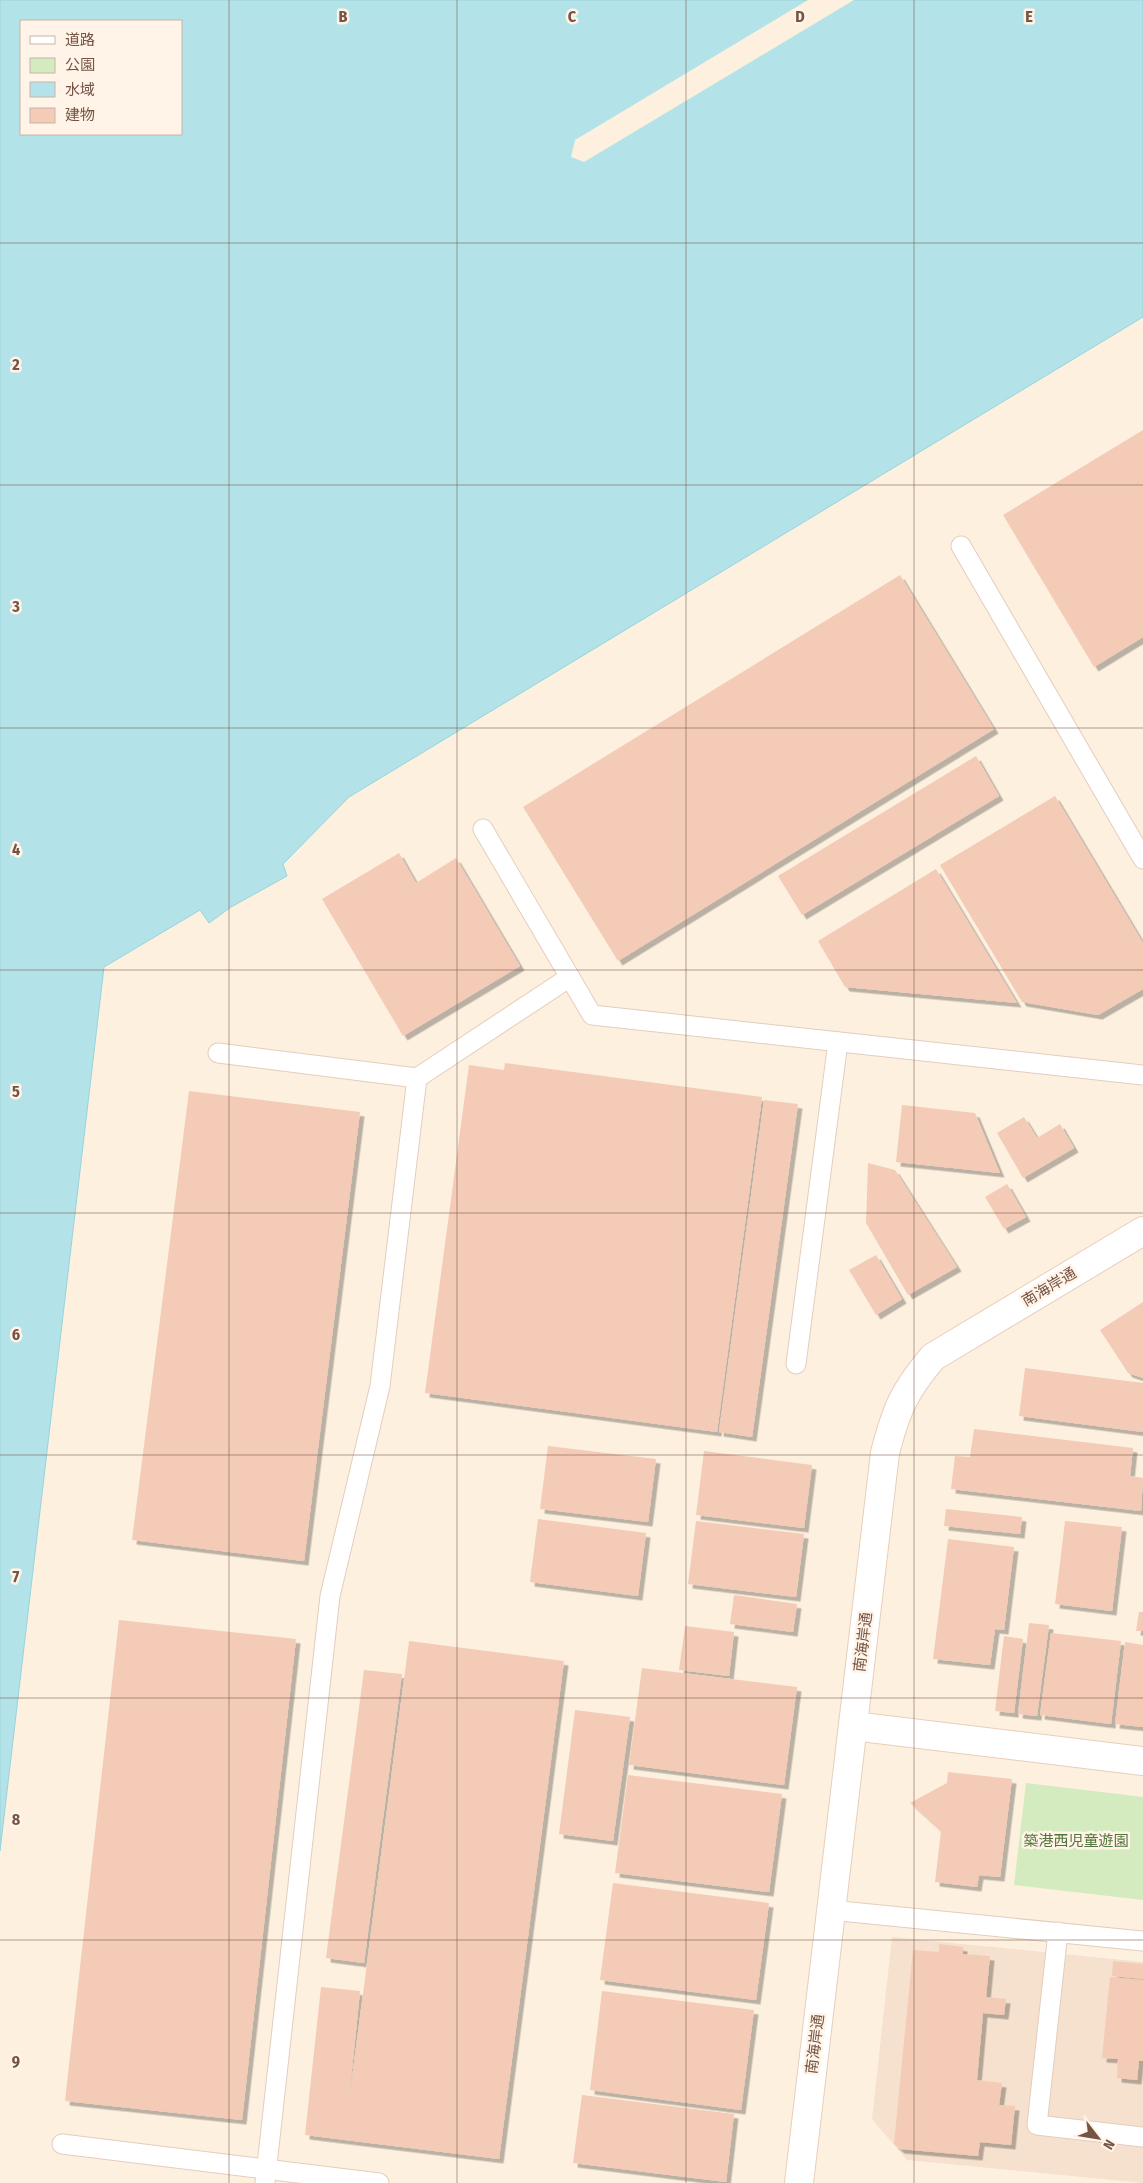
<svg xmlns="http://www.w3.org/2000/svg" width="1143" height="2183" viewBox="0 0 1143 2183" font-family="'Fira Sans Condensed','Noto Sans JP',sans-serif">
  <style>
    .residential { fill: #f5e1cd }
    .green { fill: #d3ebbe }
    .water { fill: #b3e3e8; stroke: #99d3da; fill-rule: evenodd }
    .pier { fill: #fdf0df }
    .building { fill: #f4cbb6; filter: url(#shadow) }
    .lines { fill: none; stroke-linecap: round; stroke-linejoin: round }
    .lane-casing { stroke: #e4cdbe; stroke-width: 21 }
    .secondary-casing { stroke: #e9cebb; stroke-width: 30 }
    .lane { stroke: #fff; stroke-width: 19 }
    .secondary { stroke: #fff; stroke-width: 28 }
    .grid { fill: none; stroke: #755446; stroke-width: 1; stroke-opacity: 0.55 }
    .labels { text-anchor: middle; stroke-width: 5; stroke-linejoin: round; paint-order: stroke }
    .street-label { font-size: 15px; fill: #755446; stroke: #fff4e7 }
    .park-label { font-size: 15px; fill: #50763b; stroke: #fff4e7 }
    .grid-label { font-size: 16px; text-anchor: middle; font-weight: bold; fill: #755446; stroke: #fff4e7; stroke-width: 5; stroke-linejoin: round; paint-order: stroke }
  </style>
  <defs>
    <filter id="shadow"><feDropShadow dx="4.5" dy="4.5" stdDeviation="0" flood-color="#0004"/></filter>
  </defs>
  <rect width="100%" height="100%" fill="#fdf0df"/>
  <!-- residential -->
  <polygon class="residential" points="892,1937 1143,1962 1143,2183 907,2160 872,2119"/>
  <!-- green -->
  <polygon class="green" points="1026,1783 1143,1797 1143,1900 1014,1885"/>
  <!-- water -->
  <path class="water" d="M0 0H1143V317L349 797 283 864 287 876 231 907 209 923 200 910 104 967 0 1851ZM21 21H181V134H21Z"/>
  <!-- pier -->
  <polygon class="pier" points="808,0 854,0 584,162 571,157 575,140"/>
  <!-- building -->
  <g class="building">
    <polygon points="1143,430 1143,637 1094,667 1003,515"/>
    <polygon points="900,575 994,729 618,961 523,807"/>
    <polygon points="976,756 999,796 802,915 778,876"/>
    <polygon points="1055,796 1143,943 1143,989 1098,1015 1022,1002 940,865"/>
    <polygon points="399,853 416,883 456,858 520,966 403,1036 322,899"/>
    <polygon points="936,869 1017,1003 845,987 818,941"/>
    <polygon points="505,1063 762,1097 717,1432 425,1393 469,1065 504,1070"/>
    <polygon points="189,1091 360,1112 304,1561 132,1540"/>
    <polygon points="764,1100 798,1104 752,1437 719,1432"/>
    <polygon points="902,1105 975,1113 1000,1173 896,1162"/>
    <polygon points="1024,1117 1037,1138 1060,1124 1074,1148 1023,1178 997,1133"/>
    <polygon points="868,1163 895,1170 957,1267 908,1295 866,1223"/>
    <polygon points="1007,1184 1026,1217 1004,1229 985,1197"/>
    <polygon points="876,1255 902,1299 876,1315 849,1270"/>
    <polygon points="1143,1302 1143,1378 1128,1373 1100,1330"/>
    <polygon points="1025,1368 1143,1383 1143,1432 1019,1416"/>
    <polygon points="974,1429 1133,1448 1130,1476 1143,1478 1141,1511 951,1489 955,1456 970,1457"/>
    <polygon points="548,1446 656,1459 648,1522 540,1509"/>
    <polygon points="704,1451 812,1465 804,1528 696,1515"/>
    <polygon points="946,1509 1022,1517 1020,1534 944,1526"/>
    <polygon points="538,1519 646,1533 638,1596 530,1582"/>
    <polygon points="696,1521 804,1534 796,1597 688,1584"/>
    <polygon points="1065,1521 1122,1527 1112,1611 1055,1604"/>
    <polygon points="948,1539 1014,1547 1004,1630 995,1629 990,1665 933,1659"/>
    <polygon points="734,1595 797,1604 793,1632 730,1624"/>
    <polygon points="1139,1612 1143,1612 1143,1631 1136,1631"/>
    <polygon points="119,1620 296,1639 242,2120 65,2101"/>
    <polygon points="1029,1623 1049,1625 1037,1716 1018,1714"/>
    <polygon points="685,1626 734,1632 729,1676 679,1670"/>
    <polygon points="1051,1633 1121,1641 1111,1724 1040,1715"/>
    <polygon points="1004,1636 1023,1639 1014,1713 995,1711"/>
    <polygon points="409,1641 564,1661 499,2159 305,2135 321,1987 360,1991 348,2109"/>
    <polygon points="1125,1642 1143,1645 1143,1727 1115,1724"/>
    <polygon points="642,1668 797,1687 784,1785 629,1765"/>
    <polygon points="364,1670 402,1674 364,1963 326,1958"/>
    <polygon points="575,1710 630,1717 613,1841 559,1834"/>
    <polygon points="948,1772 1012,1779 1000,1877 979,1875 977,1887 935,1882 941,1831 910,1803 947,1783"/>
    <polygon points="628,1775 782,1794 769,1892 615,1873"/>
    <polygon points="613,1883 769,1903 756,2000 600,1980"/>
    <polygon points="939,1944 963,1947 963,1954 990,1956 986,1997 1006,1999 1004,2015 983,2013 977,2080 1002,2083 999,2105 1015,2106 1011,2145 980,2142 978,2156 900,2149 894,2144 913,1950 939,1952"/>
    <polygon points="1113,1961 1143,1964 1143,1979 1112,1976"/>
    <polygon points="1110,1977 1143,1980 1143,2061 1139,2061 1137,2080 1117,2078 1118,2059 1102,2058"/>
    <polygon points="602,1991 754,2010 741,2110 590,2090"/>
    <polygon points="582,2095 734,2114 726,2182 573,2163"/>
  </g>
  <g class="lines">
    <defs>
      <g id="lane">
        <polyline points="961,546 1143,859"/>
        <polyline points="483,829 592,1015 1143,1075"/>
        <polyline points="218,1053 417,1078"/>
        <polyline points="796,1364 838,1042"/>
        <polyline points="830,1910 1143,1941"/>
        <polyline points="1058,1932 1037,2125 1143,2137"/>
        <polyline points="62,2144 379,2183"/>
        <polyline points="265,2183 330,1596 380,1386 417,1078 570,977"/>
      </g>
      <g id="secondary">
        <polyline points="853,1726 1143,1761"/>
        <path d="M799 2183 885 1453C896 1410 904 1391 933 1357L1143 1231"/>
      </g>
    </defs>
    <!-- lane casing -->
    <use href="#lane" class="lane-casing"/>
    <!-- secondary casing -->
    <use href="#secondary" class="secondary-casing"/>
    <!-- lane -->
    <use href="#lane" class="lane"/>
    <!-- secondary -->
    <use href="#secondary" class="secondary"/>
  </g>
  <!-- grid -->
  <path class="grid" d="M229 0V2183M457 0V2183M686 0V2183M914 0V2183M0 243H1143M0 485H1143M0 728H1143M0 970H1143M0 1213H1143M0 1455H1143M0 1698H1143M0 1940H1143"/>
  <g class="labels">
    <!-- street labels -->
    <g class="street-label">
      <text transform="translate(1049 1287) rotate(-31)" y="5">南海岸通</text>
      <text transform="translate(863 1642) rotate(-83)" y="5">南海岸通</text>
      <text transform="translate(815 2044) rotate(-83)" y="5">南海岸通</text>
    </g>
    <!-- park labels -->
    <g class="park-label">
      <text x="1076" y="1846">築港西児童遊園</text>
    </g>
  </g>
  <g class="grid-label">
    <text x="343" y="22">B</text>
    <text x="572" y="22">C</text>
    <text x="800" y="22">D</text>
    <text x="1029" y="22">E</text>
    <text x="16" y="370">2</text>
    <text x="16" y="612">3</text>
    <text x="16" y="855">4</text>
    <text x="16" y="1097">5</text>
    <text x="16" y="1340">6</text>
    <text x="16" y="1582">7</text>
    <text x="16" y="1825">8</text>
    <text x="16" y="2067">9</text>
  </g>
  <!-- legend -->
  <rect x="20" y="20" width="162" height="115" fill="#fff4e7" stroke="#c8b4a7"/>
  <rect x="30" y="36" width="25" height="8" fill="#ffffff" stroke="#c8b4a7"/>
  <text x="65" y="45" font-size="15" fill="#755446">道路</text>
  <rect x="30" y="58" width="25" height="15" fill="#d3ebbe" stroke="#c8b4a7"/>
  <text x="65" y="70" font-size="15" fill="#755446">公園</text>
  <rect x="30" y="82" width="25" height="15" fill="#b3e3e8" stroke="#c8b4a7"/>
  <text x="65" y="95" font-size="15" fill="#755446">水域</text>
  <rect x="30" y="108" width="25" height="15" fill="#f4cbb6" stroke="#c8b4a7"/>
  <text x="65" y="120" font-size="15" fill="#755446">建物</text>
  <!-- north arrow -->
  <g transform="translate(1098 2138) rotate(121)" stroke="#fff4e7" stroke-width="4" paint-order="stroke">
  <path d="M0-4L9 19L0 12L-9 19Z" fill="#755446"/>
  <text y="-8" font-size="14" font-weight="bold" text-anchor="middle" fill="#755446">N</text>
  </g>
</svg>
